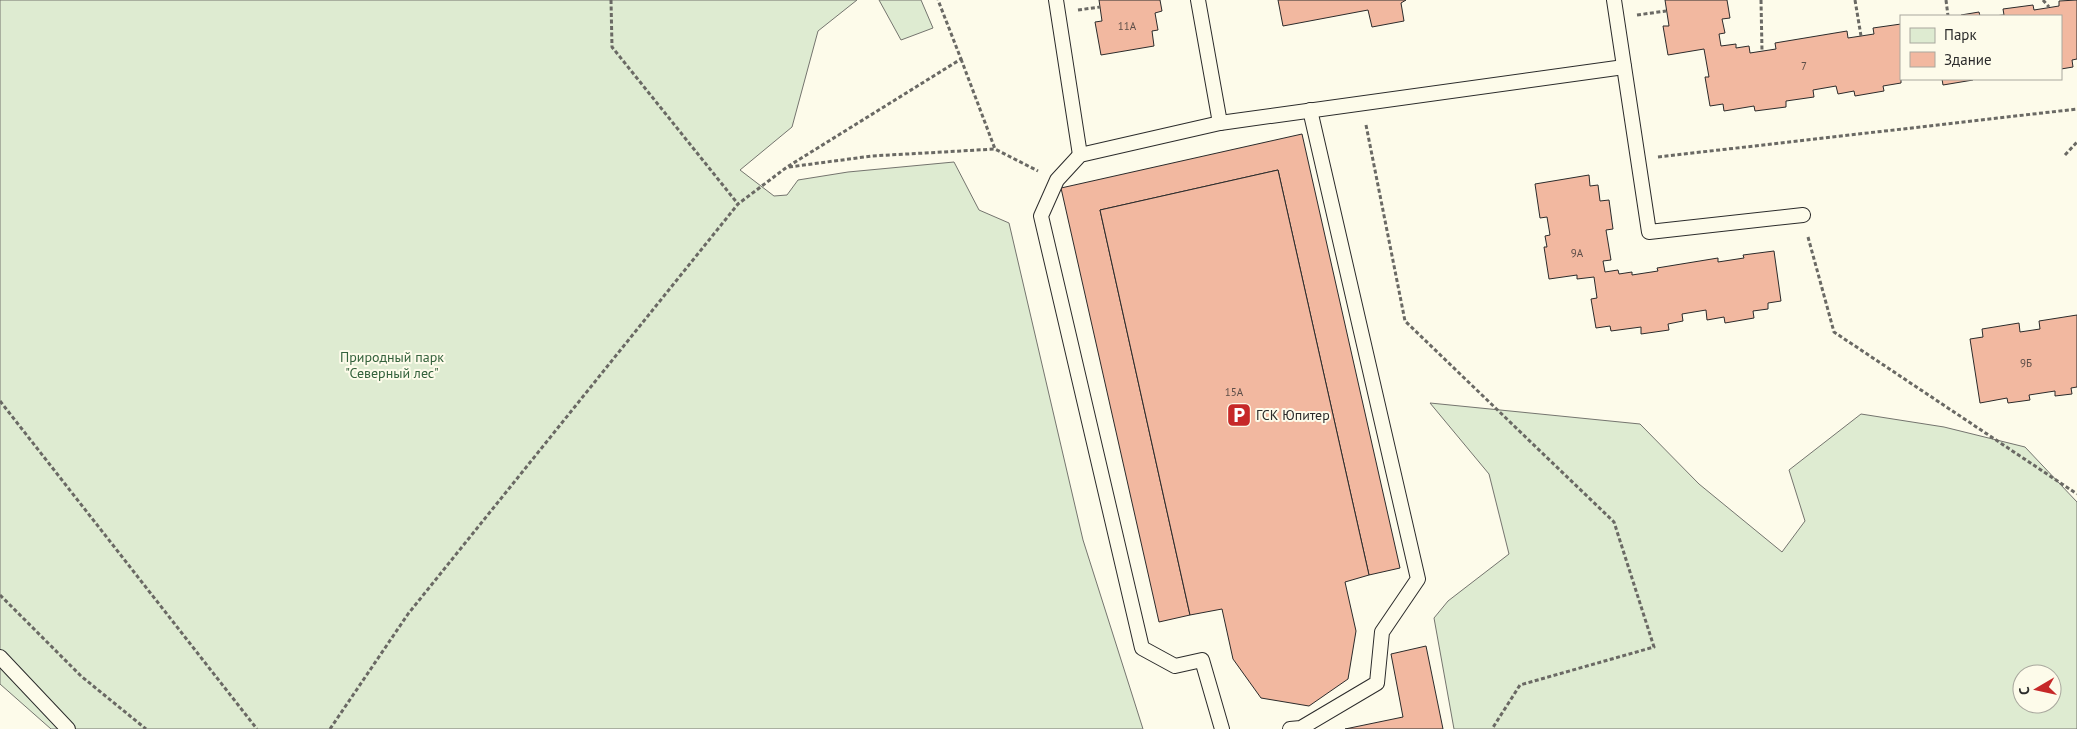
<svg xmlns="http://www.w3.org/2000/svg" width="2077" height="729" viewBox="0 0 2077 729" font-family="'PT Sans',sans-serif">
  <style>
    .green { fill: #deebd1; stroke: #74746e; fill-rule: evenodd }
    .building { fill: #f2b8a0; stroke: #2b2b2b }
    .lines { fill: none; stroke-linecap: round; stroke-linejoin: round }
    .service-casing { stroke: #2b2b2b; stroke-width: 16 }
    .path { stroke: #6a6964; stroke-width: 3; stroke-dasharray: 4 2.5; stroke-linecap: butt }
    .service { stroke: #fdfbea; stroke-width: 14 }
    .labels { text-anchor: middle; stroke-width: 4; stroke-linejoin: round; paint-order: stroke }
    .number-label { font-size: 11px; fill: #5d4e48 }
    .park-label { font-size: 14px; fill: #34623c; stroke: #fdfbea }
    .poi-label { font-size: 14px; fill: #2b2b2b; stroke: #fdfbea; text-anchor: start }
  </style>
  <rect width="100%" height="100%" fill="#fdfbea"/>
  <!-- green -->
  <g class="green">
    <polygon points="0,0 857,0 818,31 792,127 740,170 774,196 787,195 798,180 848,172 954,162 979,210 1009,223 1083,540 1143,729 51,729 0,684"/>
    <polygon points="879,0 921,0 933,28 901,40"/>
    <path d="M1430 403 1640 424 1699 484 1782 552 1805 521 1789 470 1861 414 1944 427 2025 447 2077 502V729H1454L1434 618 1448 601 1509 554 1489 474ZM2022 674H2052V704H2022Z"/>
  </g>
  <!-- building -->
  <g class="building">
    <polygon points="1099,0 1160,0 1162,11 1155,13 1158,30 1152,31 1154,46 1101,55 1095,22 1102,21"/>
    <polygon points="1278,0 1406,0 1401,3 1404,21 1372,27 1368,10 1283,26"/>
    <polygon points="1665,0 1727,0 1730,18 1722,19 1725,33 1719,34 1721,46 1736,44 1736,48 1749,46 1750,53 1776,49 1775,43 1847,31 1848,38 1874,34 1873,28 1901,24 1901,83 1883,86 1884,91 1855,96 1854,91 1838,94 1836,86 1813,90 1814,97 1786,101 1786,107 1755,111 1754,106 1724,111 1723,104 1710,106 1705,77 1709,77 1704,49 1668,55 1663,26 1669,26"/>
    <polygon points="2077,0 2077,59 2072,60 2073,67 2061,69 2061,16 1993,16 2004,15 2003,9 2033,5 2034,10 2059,6 2059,1"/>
    <polygon points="1979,12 1980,16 1961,16 1961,15"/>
    <polygon points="1942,79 1972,79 1973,80 1943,85"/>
    <polygon points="1302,134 1400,568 1369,575 1278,170 1100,210 1190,615 1159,622 1061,188"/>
    <polygon points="1278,170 1369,575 1345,582 1356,631 1348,679 1309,706 1261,698 1233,659 1222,609 1190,615 1100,210"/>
    <polygon points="1589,175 1590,186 1598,185 1600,201 1609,200 1613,229 1606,230 1611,260 1603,261 1605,272 1618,270 1619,274 1632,272 1632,275 1658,271 1657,268 1718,258 1718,262 1744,258 1743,255 1774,251 1781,301 1768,303 1768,309 1753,311 1754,318 1725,323 1724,317 1707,320 1706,310 1682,314 1683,321 1668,324 1669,330 1641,334 1641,327 1611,331 1610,326 1596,328 1591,299 1597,298 1594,277 1577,279 1577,275 1549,279 1544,247 1547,247 1545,236 1550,235 1547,217 1540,218 1535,184"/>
    <polygon points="2077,315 2077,387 2071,388 2072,394 2055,396 2055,391 2029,395 2030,400 2008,403 2007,398 1980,403 1970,339 1983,337 1982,329 2019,323 2020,332 2040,329 2039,321"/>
    <polygon points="1426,646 1443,729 1345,729 1403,717 1391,654"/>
  </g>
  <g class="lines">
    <defs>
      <g id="service">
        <polyline points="1056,0 1080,155"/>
        <polyline points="1198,0 1220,123 1080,155 1057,180 1041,216 1142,648 1175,666 1202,660 1222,729"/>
        <polyline points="1614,0 1649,232 1803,215"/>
        <polyline points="1220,123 1624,67"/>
        <polyline points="0,657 68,729"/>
        <polyline points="1290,729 1301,728 1377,683 1382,632 1418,579 1310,110"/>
      </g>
    </defs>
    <!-- service casing -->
    <use href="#service" class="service-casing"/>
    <!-- path -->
    <g class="path">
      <polyline points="611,0 612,47 738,204"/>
      <polyline points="1761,0 1762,51"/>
      <polyline points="1855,0 1861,36"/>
      <polyline points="1946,0 1948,16"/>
      <polyline points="2043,0 2049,7"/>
      <polyline points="1078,10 1100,7"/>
      <polyline points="1637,15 1666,11"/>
      <polyline points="961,59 995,149 1038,171"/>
      <polyline points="1366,125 1405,321 1614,522 1654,647 1520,685 1492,729"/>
      <polyline points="2065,155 2077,142"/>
      <polyline points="1658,157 2077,109"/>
      <polyline points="789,167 872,156 995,149"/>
      <polyline points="1808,237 1834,332 2077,494"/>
      <polyline points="0,401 257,729"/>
      <polyline points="0,595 81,676 146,729"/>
      <polyline points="330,729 408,614 738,204 787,167 961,59 938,0"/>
    </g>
    <!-- service -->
    <use href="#service" class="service"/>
  </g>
  <!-- icons -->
  <defs>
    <symbol id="parking-square" viewBox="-11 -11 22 22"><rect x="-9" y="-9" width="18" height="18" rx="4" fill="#c62828" stroke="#fdfbea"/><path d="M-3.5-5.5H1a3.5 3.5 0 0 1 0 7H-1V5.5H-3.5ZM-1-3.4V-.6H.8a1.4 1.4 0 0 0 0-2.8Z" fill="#fff"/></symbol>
  </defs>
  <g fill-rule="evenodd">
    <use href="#parking-square" x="1225" y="401" width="28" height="28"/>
  </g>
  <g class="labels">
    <!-- number labels -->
    <g class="number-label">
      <text x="1127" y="30">11А</text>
      <text x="1804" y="70">7</text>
      <text x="1577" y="257">9А</text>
      <text x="2026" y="367">9Б</text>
      <text x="1234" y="396">15А</text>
    </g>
    <!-- park labels -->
    <g class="park-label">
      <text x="392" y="362">Природный парк<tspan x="392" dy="16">"Северный лес"</tspan></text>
    </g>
    <!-- poi labels -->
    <g class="poi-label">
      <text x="1256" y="420">ГСК Юпитер</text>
    </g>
  </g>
  <!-- legend -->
  <rect x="1900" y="15" width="162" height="65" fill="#fdfbea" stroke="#a9a89e"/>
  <rect x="1910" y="28" width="25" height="15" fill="#deebd1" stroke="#a9a89e"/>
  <text x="1944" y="40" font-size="15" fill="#2b2b2b">Парк</text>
  <rect x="1910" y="52" width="25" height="15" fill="#f2b8a0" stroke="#a9a89e"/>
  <text x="1944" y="65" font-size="15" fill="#2b2b2b">Здание</text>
  <!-- north arrow -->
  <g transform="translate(2037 689) rotate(261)"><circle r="24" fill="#fdfbea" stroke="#a9a89e"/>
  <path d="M0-4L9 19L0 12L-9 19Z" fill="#c62828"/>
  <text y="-8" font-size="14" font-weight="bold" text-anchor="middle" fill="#2b2b2b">С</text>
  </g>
</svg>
